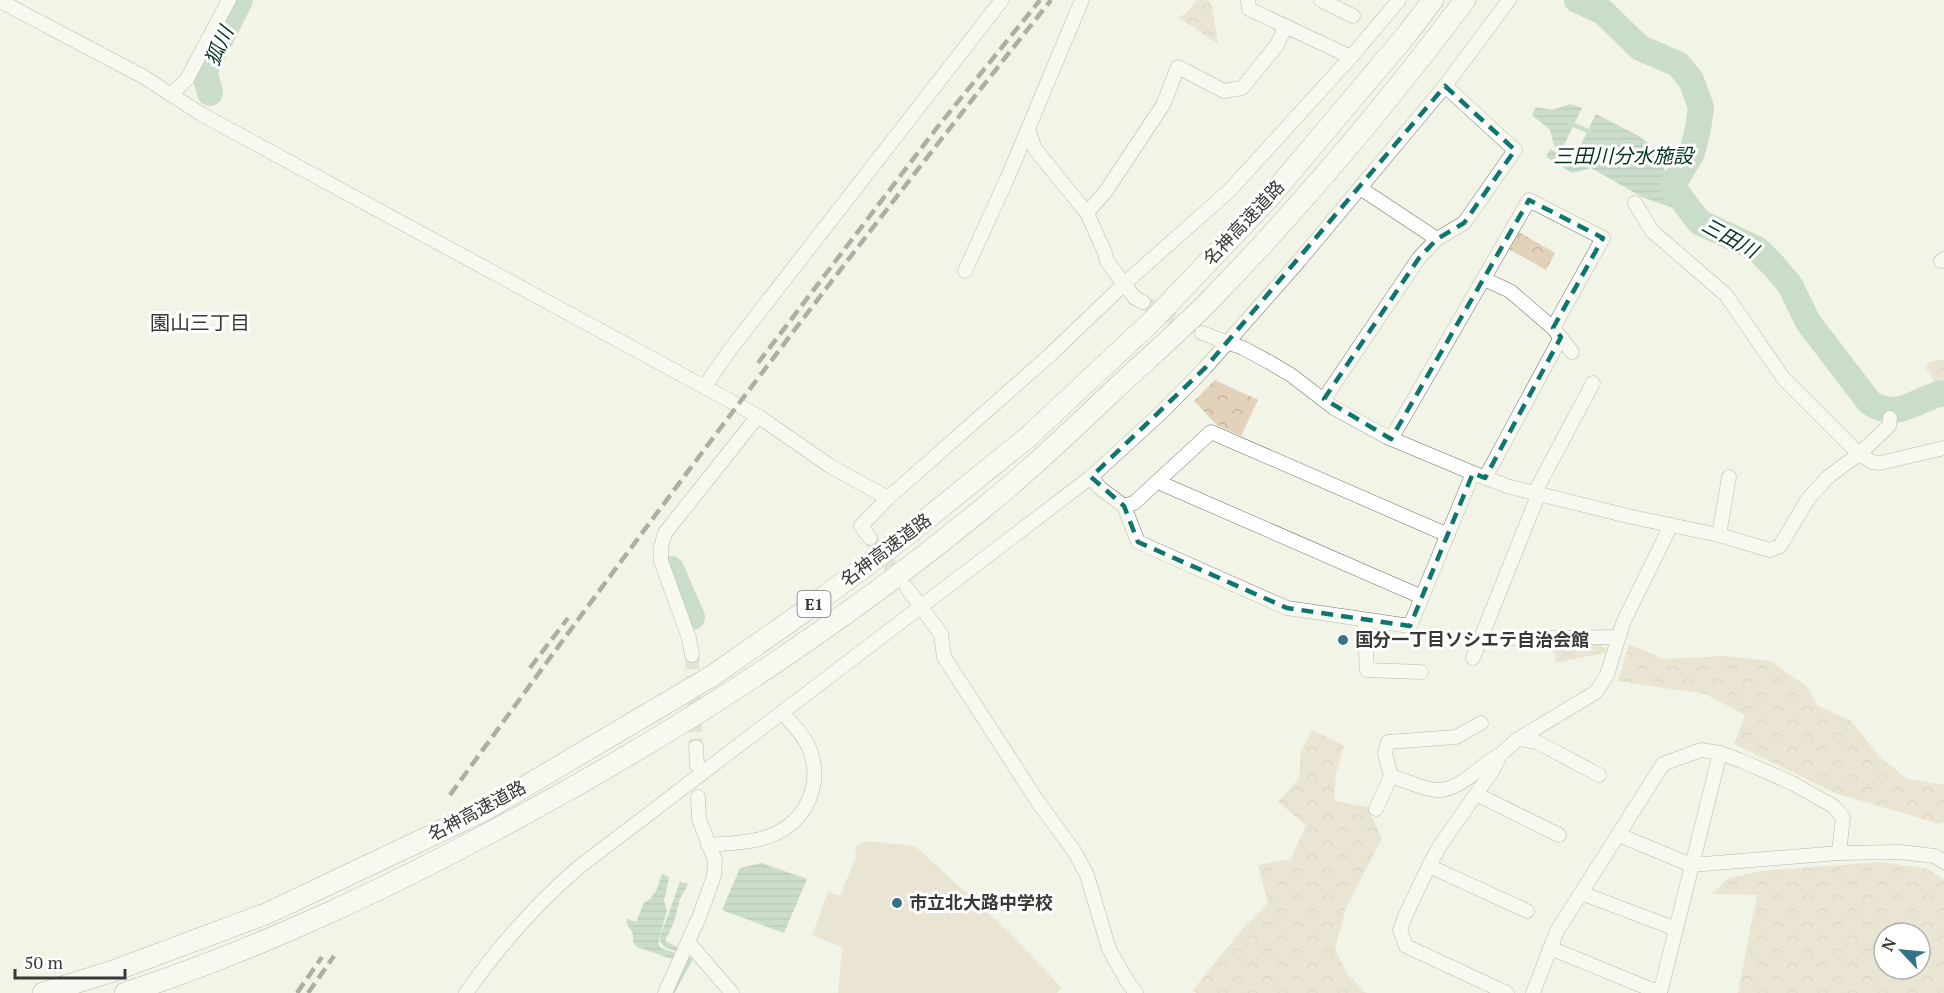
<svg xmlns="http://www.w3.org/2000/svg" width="1944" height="993" viewBox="0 0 1944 993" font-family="'PT Serif','Noto Sans JP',serif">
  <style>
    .forest { fill: url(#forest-crowns); fill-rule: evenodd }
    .garden { fill: #e3d2ba }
    .water { fill: url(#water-rules) }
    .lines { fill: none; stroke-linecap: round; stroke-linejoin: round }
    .stream { stroke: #9cbfa9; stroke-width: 4.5 }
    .river { stroke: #9cbfa9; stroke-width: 26 }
    .minor-tunnel { stroke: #cccfc3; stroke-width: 14; stroke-dasharray: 14 7; stroke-linecap: butt }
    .minor-casing { stroke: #727569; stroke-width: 15 }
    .highway-casing { stroke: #727569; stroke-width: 22 }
    .minor { stroke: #fff; stroke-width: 14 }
    .highway { stroke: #fff; stroke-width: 21 }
    .rail { stroke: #5a5c55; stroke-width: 4.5; stroke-dasharray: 12 6; stroke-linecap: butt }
    .marked { fill: none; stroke: #0f766e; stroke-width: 4.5; stroke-dasharray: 12 8; stroke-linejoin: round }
    .poi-dot { fill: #347488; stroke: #fff; stroke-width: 2 }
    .labels { text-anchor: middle; stroke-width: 6; stroke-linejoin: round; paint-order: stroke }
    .shield { fill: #fff; stroke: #747572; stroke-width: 1.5 }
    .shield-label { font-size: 16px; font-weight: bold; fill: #393a35 }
    .street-label { font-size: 18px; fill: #393a35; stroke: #fff }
    .poi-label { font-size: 18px; font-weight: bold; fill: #393a35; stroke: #fff; text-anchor: start }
    .water-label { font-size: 20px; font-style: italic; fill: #03321d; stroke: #fff }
    .neighbourhood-label { font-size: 20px; fill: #393a35; stroke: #fff }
  </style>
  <defs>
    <pattern id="forest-crowns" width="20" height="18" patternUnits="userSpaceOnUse" patternTransform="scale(1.5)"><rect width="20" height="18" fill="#e3d2ba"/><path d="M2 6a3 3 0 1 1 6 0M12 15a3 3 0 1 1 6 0" fill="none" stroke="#c4b5a0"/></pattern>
    <pattern id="water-rules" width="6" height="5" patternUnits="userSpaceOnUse" patternTransform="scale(1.5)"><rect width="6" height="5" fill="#9cbfa9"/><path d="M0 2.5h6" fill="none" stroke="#809c8a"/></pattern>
  </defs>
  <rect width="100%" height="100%" fill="#f1f4e6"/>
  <!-- forest -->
  <g class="forest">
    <polygon points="1197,0 1208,0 1212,7 1218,44 1178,17 1185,14"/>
    <polygon points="1517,231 1555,253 1546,270 1507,248"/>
    <polygon points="1944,359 1944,387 1934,387 1931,372 1925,370 1929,362"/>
    <polygon points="1215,380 1258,400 1241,436 1217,425 1194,401"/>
    <polygon points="1600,643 1608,652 1556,663 1553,645"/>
    <polygon points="1629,644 1664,659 1724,656 1771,661 1807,687 1818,706 1851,721 1879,756 1907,779 1944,785 1944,822 1939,824 1835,793 1734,744 1745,715 1705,694 1618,681"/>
    <polygon points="1312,730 1344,745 1336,774 1334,801 1367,807 1382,838 1346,908 1335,948 1347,974 1366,993 1197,993 1193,990 1243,928 1268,904 1258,865 1291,859 1306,825 1278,802 1299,778 1301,751"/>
    <path d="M1880 862 1928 869 1944 880V993H1738L1757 895 1711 894 1729 878 1761 871ZM1884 933H1920V969H1884Z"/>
  </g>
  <!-- garden -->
  <polygon class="garden" points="868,841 915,846 1011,934 1061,987 1057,993 838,993 842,947 812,935 828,892 840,896 856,857 855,847"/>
  <!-- water -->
  <g class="water">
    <polygon points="1570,104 1582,108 1561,151 1554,145 1550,130 1532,115 1536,107 1552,110"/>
    <polygon points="1596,114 1637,135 1651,145 1662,158 1668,185 1680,201 1676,209 1642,197 1591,168 1572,173 1546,157 1550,149 1573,161"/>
    <polygon points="761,863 807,879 784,933 722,910 740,868"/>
    <polygon points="662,874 669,877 664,901 667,910 658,944 661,948 675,953 672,959 637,947 633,942 633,934 626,922 627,919 636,922 644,903 651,898 657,889"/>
    <path d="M680 882 688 884 680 899 674 922 665 941 677 947 676 951C667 948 660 947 660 937Z"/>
  </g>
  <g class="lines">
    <!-- stream -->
    <g class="stream">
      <polyline points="1568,123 1591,132"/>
      <polyline points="1675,203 1699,222"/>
      <polyline points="672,993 690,960"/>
    </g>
    <!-- river -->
    <g class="river">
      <path d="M1577 0 1603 12 1640 48 1678 64 1691 80 1701 107 1698 129 1692 153 1672 186 1699 222 1757 249 1774 266 1790 285 1808 322 1870 403C1901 421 1916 398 1944 393"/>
      <polyline points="210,93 205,74 206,68 240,0"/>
      <polyline points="671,569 692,617"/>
    </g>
    <!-- minor-tunnel -->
    <g class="minor-tunnel">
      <polyline points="1143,302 1192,328"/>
      <polyline points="870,538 902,582"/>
      <polyline points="692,655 696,747"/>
    </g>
    <defs>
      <g id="minor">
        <polyline points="1321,0 1353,16"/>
        <polyline points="0,1 144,77 201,114 758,416 830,466 888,498 1050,355 1124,284 1135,298 1143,302"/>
        <polyline points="1351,57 1399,0"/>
        <polyline points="171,95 187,79 229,0"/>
        <polyline points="1028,129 1035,149 1087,213 1105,253 1107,261 1124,284 1230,190 1351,57 1249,9 1248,0"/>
        <polyline points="1360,188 1437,239"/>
        <polyline points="1635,203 1652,231 1726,295 1784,379 1859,454 1872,462 1880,463 1944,448"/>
        <polyline points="1087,213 1106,191 1163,105 1178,67 1224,91 1242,88 1277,45 1286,26"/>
        <polyline points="1941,261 1944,259"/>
        <polyline points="965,271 1007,179 1082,0"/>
        <polyline points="1484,279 1510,291 1553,328 1572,352"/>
        <polyline points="1202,333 1243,348 1269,362 1291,375 1334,408 1387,437 1473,473 1507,486 1632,517 1719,535 1770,550 1780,546 1808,499 1828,477 1859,454 1889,426 1890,418"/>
        <polyline points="705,386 729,351 1002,0"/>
        <polyline points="1324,399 1419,258 1437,239 1464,223 1515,150 1445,86"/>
        <polyline points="1391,439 1529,200 1603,238 1553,328"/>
        <polyline points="1091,477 1100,488 1124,506 1138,542 1287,608 1410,626 1473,473"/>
        <polyline points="1485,478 1561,337"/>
        <polyline points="1158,482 1422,597"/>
        <polyline points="1535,492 1593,383"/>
        <polyline points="1124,506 1134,503 1211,432 1448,535"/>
        <polyline points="1719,535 1729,477"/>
        <polyline points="870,538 861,526 888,498"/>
        <polyline points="907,588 941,634 944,657 1038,802 1074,851 1087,875 1109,949 1127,981 1136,993"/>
        <polyline points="1364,620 1367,670 1421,672"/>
        <polyline points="1480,639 1619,637"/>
        <polyline points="692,655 689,638 661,561 661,547 665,533 758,416"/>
        <polyline points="1473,658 1539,493"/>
        <polyline points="1518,739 1537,742 1599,775"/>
        <polyline points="696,747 697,765"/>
        <path d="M1391 776C1405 780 1421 789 1436 790 1460 792 1480 764 1500 755"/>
        <polyline points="1476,794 1559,835"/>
        <polyline points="1376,809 1391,776 1385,753 1388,742 1456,737 1481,723"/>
        <polyline points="1619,835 1691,865 1839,853 1900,852 1935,856 1944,862"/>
        <path d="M708 845C730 843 757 843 777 833 808 817 822 783 810 750 805 736 791 723 782 712"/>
        <polyline points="1429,866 1527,911"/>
        <polyline points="1581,893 1676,929"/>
        <polyline points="688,942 732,993"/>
        <polyline points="1550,948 1660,993"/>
        <path d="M466 993C499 946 536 904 579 867L1091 477 1163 411 1205 368 1299 261 1445 86 1509 0"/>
        <polyline points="665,993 700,915 714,876 715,860 699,819 698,797"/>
        <polyline points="1507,993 1406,946 1400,930 1406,914 1429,866 1439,847 1493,770 1500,755 1518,739 1596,692 1607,675 1623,623 1671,525"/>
        <polyline points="1533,993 1557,931 1663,764 1701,750 1720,753 1742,761 1792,783 1833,806 1843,817 1839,853"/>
        <polyline points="1660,993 1720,753"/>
      </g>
      <g id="highway">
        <polyline points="43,993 113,971 268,913 487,809 712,676 805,611 903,538 1028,437 1152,321 1269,198 1408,33 1433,0"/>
        <path d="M125 993C263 948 394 885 521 816 685 727 843 624 987 505 1031 469 1072 430 1113 391 1146 360 1181 330 1212 298 1303 204 1387 104 1465 0"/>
      </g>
    </defs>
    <!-- minor casing -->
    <use href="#minor" class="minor-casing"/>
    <!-- highway casing -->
    <use href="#highway" class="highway-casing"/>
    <!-- minor -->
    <use href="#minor" class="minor"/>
    <!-- highway -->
    <use href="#highway" class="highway"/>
    <!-- rail -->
    <g class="rail">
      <polyline points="758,363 936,129 1040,0"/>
      <polyline points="530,668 568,618"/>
      <path d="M450 795C645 526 844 260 1051 0"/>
      <polyline points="297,993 322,957"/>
      <polyline points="308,993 334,956"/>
    </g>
  </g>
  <!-- marked area -->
  <path d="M0 0H1944V993H0ZM1445 86 1515 150 1464 223 1437 239 1419 258 1324 399 1391 439 1529 200 1603 238 1553 328 1561 337 1485 478 1473 473 1410 626 1287 608 1138 542 1124 506 1091 477 1205 368Z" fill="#f1f4e6" fill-opacity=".55" fill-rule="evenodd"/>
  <path class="marked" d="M1445 86 1515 150 1464 223 1437 239 1419 258 1324 399 1391 439 1529 200 1603 238 1553 328 1561 337 1485 478 1473 473 1410 626 1287 608 1138 542 1124 506 1091 477 1205 368Z"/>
  <!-- markers -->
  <g class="poi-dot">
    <circle cx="1343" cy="640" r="6"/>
    <circle cx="897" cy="903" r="6"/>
  </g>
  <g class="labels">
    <!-- shield labels -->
    <rect class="shield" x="797.5" y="591" width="33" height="26" rx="4.5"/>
    <g class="shield-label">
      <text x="814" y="610">E1</text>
    </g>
    <!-- street labels -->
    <g class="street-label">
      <text transform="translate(1244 223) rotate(-47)" y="6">名神高速道路</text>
      <text transform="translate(886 550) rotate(-37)" y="6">名神高速道路</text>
      <text transform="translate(477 811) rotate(-28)" y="6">名神高速道路</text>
    </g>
    <!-- poi labels -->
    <g class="poi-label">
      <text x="1355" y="646">国分一丁目ソシエテ自治会館</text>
      <text x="909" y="909">市立北大路中学校</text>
    </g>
    <!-- water labels -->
    <g class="water-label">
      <text transform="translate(219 46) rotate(-66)" y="7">狐川</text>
      <text x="1623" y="163">三田川分水施設</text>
      <text transform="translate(1730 238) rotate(29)" y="7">三田川</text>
    </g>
    <!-- neighbourhood labels -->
    <g class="neighbourhood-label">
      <text x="200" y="330">園山三丁目</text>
    </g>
  </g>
  <!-- north arrow -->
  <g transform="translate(1902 951) rotate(296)"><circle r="28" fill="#ffffff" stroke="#b0b0ae" stroke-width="1.5"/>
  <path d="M0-4.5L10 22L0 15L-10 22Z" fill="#347488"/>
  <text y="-9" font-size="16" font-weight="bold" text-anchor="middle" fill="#393a35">N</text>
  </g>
  <!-- scale -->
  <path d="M15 969v9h110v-9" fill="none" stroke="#393a35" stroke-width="3"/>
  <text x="24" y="969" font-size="18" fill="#393a35" stroke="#ffffff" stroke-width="4.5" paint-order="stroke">50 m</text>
</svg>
